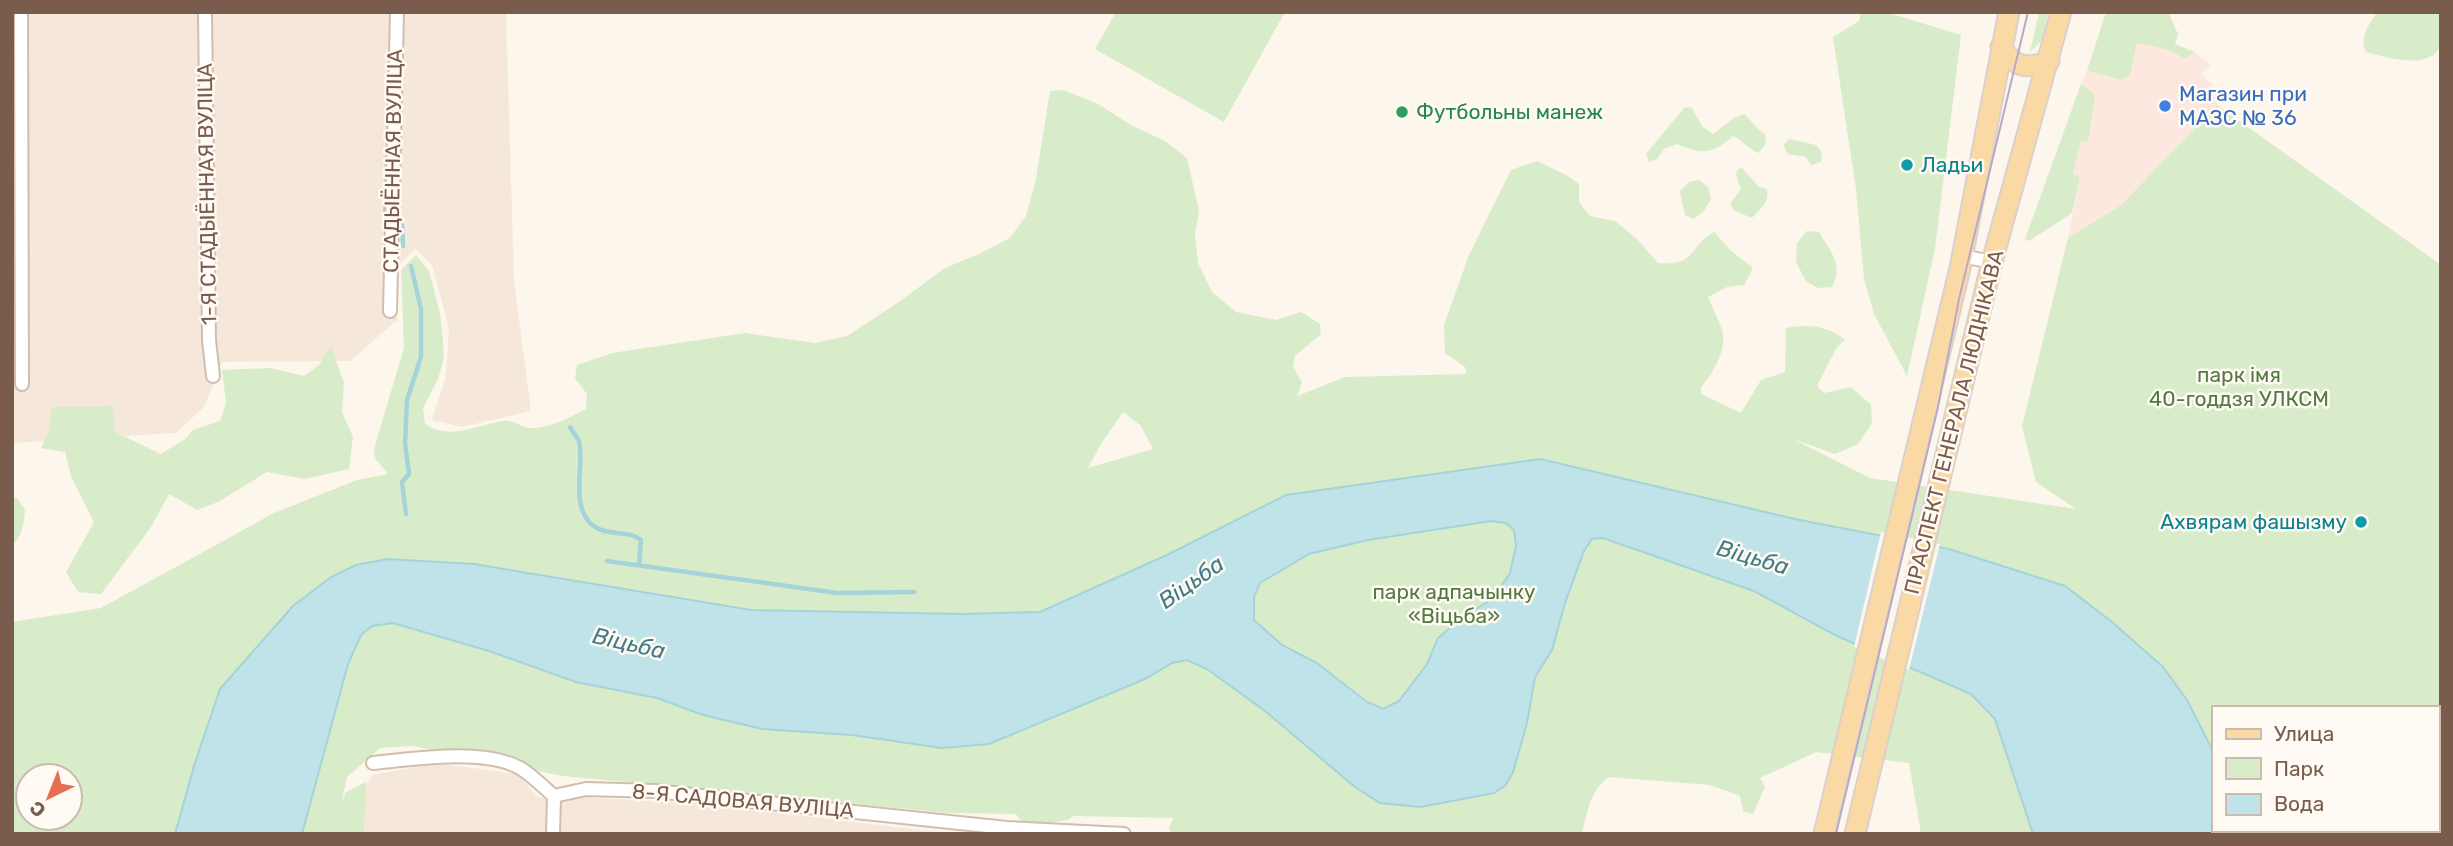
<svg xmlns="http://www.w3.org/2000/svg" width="2453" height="846" viewBox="0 0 2453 846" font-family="Rubik,sans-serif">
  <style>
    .residential { fill: #f5e8da }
    .commercial { fill: #fde8e0 }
    .green { fill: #d8ecc9; fill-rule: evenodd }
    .water { fill: #bfe3e8; stroke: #a5d3da; stroke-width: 2; fill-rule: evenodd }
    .pier { fill: #fdf6ec }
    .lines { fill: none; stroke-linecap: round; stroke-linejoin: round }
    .stream { stroke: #a5d3da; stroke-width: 4.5 }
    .minor-casing { stroke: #d1beb0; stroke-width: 16 }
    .primary-casing { stroke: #dad1cd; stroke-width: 23 }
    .minor { stroke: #fff; stroke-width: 12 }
    .primary { stroke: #fbd9a5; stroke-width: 19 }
    .tram { stroke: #b9a8c9; stroke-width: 2 }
    .shop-dot { fill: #3f7fe0; stroke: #fffaf3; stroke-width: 2.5 }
    .leisure-dot { fill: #2e9e5b; stroke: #fffaf3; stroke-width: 2.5 }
    .culture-dot { fill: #0f9aa8; stroke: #fffaf3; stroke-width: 2.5 }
    .labels { text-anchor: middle; stroke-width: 5; stroke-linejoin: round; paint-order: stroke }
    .shop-label { font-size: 21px; fill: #366cbe; stroke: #fffaf3; text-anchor: start }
    .leisure-label { font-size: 21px; fill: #27864d; stroke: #fffaf3; text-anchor: start }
    .street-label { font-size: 21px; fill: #7a5c4d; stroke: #fffaf3 }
    .culture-label { font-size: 21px; fill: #0d838f; stroke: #fffaf3; text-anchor: start }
    .park-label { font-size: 21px; fill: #537a41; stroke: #fffaf3 }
    .water-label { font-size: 23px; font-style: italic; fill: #437c86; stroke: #fffaf3 }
  </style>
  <rect width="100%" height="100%" fill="#fdf6ec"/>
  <!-- residential -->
  <g class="residential">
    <polygon points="12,12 506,12 514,280 531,411 462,427 432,420 446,376 449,328 432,265 415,249 396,268 397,320 350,361 222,362 204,407 176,433 12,443"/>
    <polygon points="436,763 517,774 539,798 579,797 706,804 953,834 345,834 346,820 372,775"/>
  </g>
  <!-- commercial -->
  <polygon class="commercial" points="2137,42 2169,50 2185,59 2194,52 2211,65 2200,74 2212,84 2217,105 2121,205 2068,238 2080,177 2073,175 2081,141 2088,141 2095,95 2081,84 2087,71 2122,80"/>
  <!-- green -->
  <g class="green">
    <polygon points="1116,12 1285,12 1224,122 1095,49"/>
    <polygon points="1861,12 1885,12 1961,35 1935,249 1907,376 1874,314 1864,279 1856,189 1833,37 1859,21"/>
    <polygon points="2039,12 2048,12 2042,40 2030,52"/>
    <polygon points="2106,12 2168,12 2178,34 2175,44 2194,52 2185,59 2169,50 2137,43 2130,75 2122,80 2087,71"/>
    <path d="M2377 12H2441C2441 22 2444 38 2440 46 2430 71 2385 57 2366 52 2359 37 2369 25 2377 12Z"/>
    <polygon points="2081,84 2095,95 2088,142 2081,141 2073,174 2080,177 2072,213 2029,241 2025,239"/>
    <path d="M1064 90 1098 104 1131 125 1165 141 1187 158 1199 211 1195 233 1198 263 1212 292 1236 312 1276 320 1301 312 1320 324 1321 334 1295 356 1293 367 1302 382 1297 396 1345 377 1466 374 1465 367 1445 353 1444 325 1469 255 1511 170 1537 161 1566 175 1579 184V202L1590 216 1615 221 1637 239 1658 263C1697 266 1687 248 1714 232L1730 250 1753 268 1744 285 1727 287 1708 297C1712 307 1717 317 1721 327 1729 349 1713 372 1701 388V394L1741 413 1761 380 1785 372 1786 328C1808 324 1827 325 1845 340L1837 347 1817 386 1824 393 1851 387 1871 405 1872 423 1858 444 1835 454 1793 439 1870 478 2076 509 2036 482 2022 426 2068 238 2121 205 2217 105 2441 265V834H1921L1909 763 1816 752 1760 778 1765 787 1753 814 1743 811 1740 796 1710 785 1609 777C1590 790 1587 813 1582 834H1172L1169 829 1173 818 1073 816 1068 820 1025 826 1016 814 949 813 563 776 413 746 380 748 347 777 341 804 346 792 366 782 364 834H12V622L101 608 274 513 357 480 388 474 375 458 374 449 404 348 401 270 416 255 429 271 440 313 443 341 444 358 438 379 423 408 425 424C451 441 476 425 503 421 513 419 520 427 529 428 548 429 571 417 586 409L587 394 575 378 577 365 612 353 745 333 815 343 847 336 896 304 945 268 979 254 1010 238 1026 216 1036 179 1050 91ZM1123 412 1141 426 1153 449 1088 468 1101 444ZM2213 708H2437V830H2213ZM28 776H70V818H28Z"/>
    <path d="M1691 107 1703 127 1713 134 1734 118 1744 114C1752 121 1756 129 1765 134L1766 143 1759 153C1747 149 1744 141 1733 136 1713 154 1702 155 1677 144L1664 149 1657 159 1649 162 1646 154 1684 108Z"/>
    <polygon points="1790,139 1816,145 1822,153 1821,162 1811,165 1806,157 1788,154 1783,145"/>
    <path d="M1742 168 1759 187 1767 189C1770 203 1761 208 1752 218L1735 211 1730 204 1741 189 1736 175 1738 169Z"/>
    <polygon points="1699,180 1708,187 1711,199 1704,211 1694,219 1685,215 1680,191 1689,182"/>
    <path d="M1807 231 1819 232C1830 252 1844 263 1832 287L1818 288 1806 281 1796 262 1797 243Z"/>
    <polygon points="331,346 344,383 342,412 353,437 349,469 305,479 267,472 218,502 197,510 169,494 151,527 101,594 78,592 66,572 94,522 71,476 65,452 41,448 49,431 52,407 113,406 115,432 161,454 185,439 193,430 220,421 226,403 222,370 271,368 304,376 319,365"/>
    <path d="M12 497 17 498 25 510C24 521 22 538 12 545Z"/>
  </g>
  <!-- water -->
  <path class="water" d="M1540 459 1795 519 1949 549 2065 586 2112 622 2163 667 2187 700 2213 751V830H2244L2245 834H2033L1995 719 1971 694 1835 635 1754 591 1603 538 1592 539 1584 551 1565 603 1552 650 1535 677 1527 723 1513 772 1505 786 1494 793 1421 807 1380 803 1355 787 1265 711 1207 669 1187 660 1172 663 1145 679 989 744 942 748 852 735 762 729 703 715 657 698 576 682 489 651 393 623 372 626 361 635 348 664 302 834H175L194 766 220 689 293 606 331 577 356 565 388 559 474 564 751 610 962 614 1040 612 1167 555 1286 495ZM1491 521 1506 523 1514 530 1516 546 1510 573 1493 598 1459 620 1438 638 1427 664 1399 701 1383 709 1367 702 1317 663 1282 645 1254 620V597L1260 583 1309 554 1368 540Z"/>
  <!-- pier -->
  <polygon class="pier" points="1881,532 1940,544 1909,670 1854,647"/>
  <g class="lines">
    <!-- stream -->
    <g class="stream">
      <polyline points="385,216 387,157"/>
      <polyline points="402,225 403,246"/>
      <path d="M570 427C572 431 577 437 579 441 585 464 570 502 590 523 606 538 628 529 641 540L639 565"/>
      <polyline points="406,514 402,482 409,474 405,443 407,400 421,357 421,309 411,266"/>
      <polyline points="607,561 837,593 914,592"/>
    </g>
    <defs>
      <g id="minor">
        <polyline points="21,12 22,384"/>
        <polyline points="205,12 209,340 213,376"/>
        <polyline points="1962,256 1992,262"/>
        <polyline points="390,311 397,12"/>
        <path d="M373 763C414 759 483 748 520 768 532 775 543 787 554 796"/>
        <polyline points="554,796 586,789 655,791 1007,828 1124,834"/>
        <polyline points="553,834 554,796"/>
      </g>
      <g id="primary">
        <path d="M2001 47C2013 67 2028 70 2049 61"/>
        <polyline points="1824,834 1960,268 2009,12"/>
        <polyline points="1855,834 1992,262 2061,12"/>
      </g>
    </defs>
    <!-- minor casing -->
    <use href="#minor" class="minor-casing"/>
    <!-- primary casing -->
    <use href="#primary" class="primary-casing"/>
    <!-- minor -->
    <use href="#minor" class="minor"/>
    <!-- primary -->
    <use href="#primary" class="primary"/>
    <!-- tram -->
    <polyline class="tram" points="1836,834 1938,407 1959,299 2028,12"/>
  </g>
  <!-- markers -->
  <circle class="shop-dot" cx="2165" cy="106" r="7"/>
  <circle class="leisure-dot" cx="1402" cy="112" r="7"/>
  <g class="culture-dot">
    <circle cx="1907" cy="165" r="7"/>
    <circle cx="2361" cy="522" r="7"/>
  </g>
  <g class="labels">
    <!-- shop labels -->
    <g class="shop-label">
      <text x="2179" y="101">Магазин при<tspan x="2179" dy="24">МАЗС № 36</tspan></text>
    </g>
    <!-- leisure labels -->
    <g class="leisure-label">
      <text x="1416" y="119">Футбольны манеж</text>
    </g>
    <!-- street labels -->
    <g class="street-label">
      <text transform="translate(393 161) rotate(-89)" y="7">СТАДЫЁННАЯ ВУЛІЦА</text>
      <text transform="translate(207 194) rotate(-91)" y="7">1-Я СТАДЫЁННАЯ ВУЛІЦА</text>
      <text transform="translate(1954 422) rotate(-76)" y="7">ПРАСПЕКТ ГЕНЕРАЛА ЛЮДНІКАВА</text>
      <text transform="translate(743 801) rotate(5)" y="7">8-Я САДОВАЯ ВУЛІЦА</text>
    </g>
    <!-- culture labels -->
    <g class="culture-label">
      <text x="1921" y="172">Ладьи</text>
      <text x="2347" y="529" text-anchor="end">Ахвярам фашызму</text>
    </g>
    <!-- park labels -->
    <g class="park-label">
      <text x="2239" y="382">парк імя<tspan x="2239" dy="24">40-годдзя УЛКСМ</tspan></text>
      <text x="1454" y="599">парк адпачынку<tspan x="1454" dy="24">«Віцьба»</tspan></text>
    </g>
    <!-- water labels -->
    <g class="water-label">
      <text transform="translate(1753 557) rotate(16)" y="8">Віцьба</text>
      <text transform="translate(1191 582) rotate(-35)" y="8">Віцьба</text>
      <text transform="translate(629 643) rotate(13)" y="8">Віцьба</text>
    </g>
  </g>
  <!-- border -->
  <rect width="2453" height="846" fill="none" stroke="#7a5c4d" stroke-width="28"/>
  <!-- legend -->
  <rect x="2212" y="706" width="228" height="126" fill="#fffaf3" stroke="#cabbb1" stroke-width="2"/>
  <rect x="2226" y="729" width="35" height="10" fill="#fbd9a5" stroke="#cabbb1" stroke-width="2"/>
  <text x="2274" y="741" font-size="21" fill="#7a5c4d">Улица</text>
  <rect x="2226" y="758" width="35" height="21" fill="#d8ecc9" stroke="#cabbb1" stroke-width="2"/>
  <text x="2274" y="776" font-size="21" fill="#7a5c4d">Парк</text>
  <rect x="2226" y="794" width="35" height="21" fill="#bfe3e8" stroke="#cabbb1" stroke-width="2"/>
  <text x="2274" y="811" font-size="21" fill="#7a5c4d">Вода</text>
  <!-- north arrow -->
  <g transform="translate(49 797) rotate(223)"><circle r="33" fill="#fffaf3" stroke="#cabbb1" stroke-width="2"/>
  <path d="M0-5L12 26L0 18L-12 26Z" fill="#e76f51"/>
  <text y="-10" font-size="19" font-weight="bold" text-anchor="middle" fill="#7a5c4d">С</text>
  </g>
</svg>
